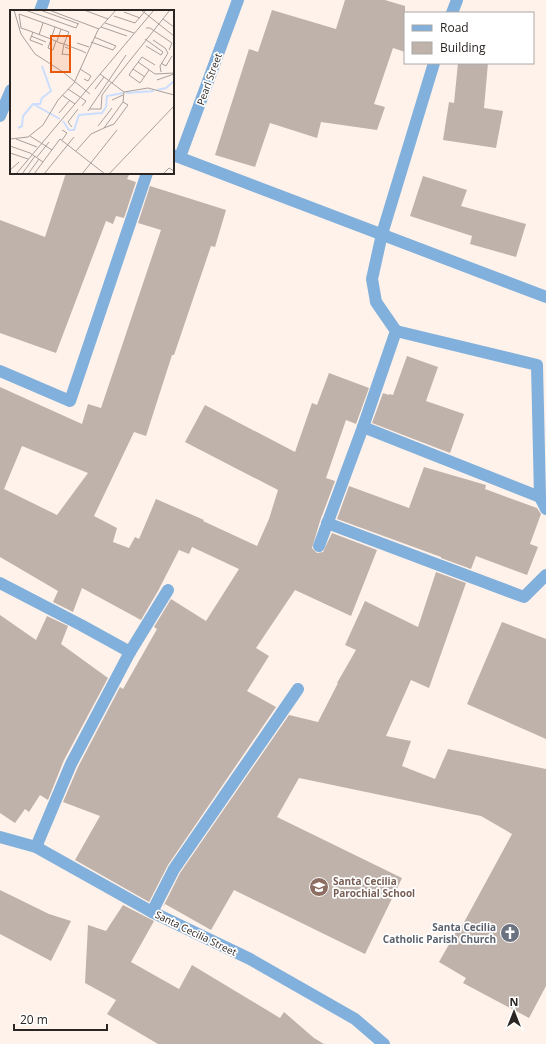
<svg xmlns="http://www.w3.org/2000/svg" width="546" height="1044" viewBox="0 0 546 1044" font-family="'Open Sans',sans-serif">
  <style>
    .building { fill: #bfb2aa; fill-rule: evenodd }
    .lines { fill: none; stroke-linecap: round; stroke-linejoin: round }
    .minor { stroke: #80b0db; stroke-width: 12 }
    .labels { text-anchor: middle; stroke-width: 3.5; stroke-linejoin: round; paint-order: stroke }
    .street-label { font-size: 10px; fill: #2a2522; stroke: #fff }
    .education-label { font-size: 10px; font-weight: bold; fill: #785e54; stroke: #fff; text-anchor: start }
    .worship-label { font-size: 10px; font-weight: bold; fill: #5b616d; stroke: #fff; text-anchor: end }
    .inset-river { fill: none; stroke: #cbdefd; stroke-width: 2 }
    .inset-road { fill: none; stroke: #a9a09b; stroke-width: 1 }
    .view { fill: #e8590c; fill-opacity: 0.15; stroke: #e8590c; stroke-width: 2 }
    .inset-edge { fill: none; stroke: #2a2522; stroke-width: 2 }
  </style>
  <rect width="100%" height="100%" fill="#fef2eb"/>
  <!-- building -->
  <g class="building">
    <polygon points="345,0 385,0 405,6 405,52 393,48 374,104 385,107 377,130 321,122 317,138 270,123 255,167 215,155 249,49 258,52 272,10 336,29"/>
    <polygon points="458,63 488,63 484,108 503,111 496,148 443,140 449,102 454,103"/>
    <polygon points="66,173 130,173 127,179 136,182 124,218 116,216 113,224 106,221 56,353 0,333 0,220 45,237"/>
    <polygon points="423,176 467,190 461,206 526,224 516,257 470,244 472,236 410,216"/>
    <path d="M150 186 226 210 215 247 211 246 174 355H172L146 436 134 432 94 516 117 528 113 542 129 548 135 537 139 539 156 499 204 520 203 521 257 546 269 519 278 490 185 442 205 405 295 452 312 403 317 405 329 373 369 388 356 424 346 420 326 478 335 481 320 521 312 548 317 553 323 552 332 533 377 550 351 616 295 590 256 648 269 656 247 691 276 707 168 865 149 902 75 860 100 816 63 802 78 767 120 687 123 689 157 629 154 627 171 599 206 621 239 569 192 547 189 554 179 550 158 591 141 620 82 588 73 612 53 602 58 591 0 557V387L82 424 88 404 101 408 161 230 138 223ZM22 446 88 473 57 515 4 489Z"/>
    <polygon points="407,356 438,367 426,401 464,414 450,453 372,423 383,393 389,395 389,394 393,395"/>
    <polygon points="424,467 486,485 485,489 537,508 541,514 530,544 538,547 527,575 476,556 471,569 441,558 441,557 337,519 349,486 409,508"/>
    <polygon points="436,572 466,583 429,688 411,680 386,736 411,741 402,766 435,779 448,749 546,769 546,986 529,1018 463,983 466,978 439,962 460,925 462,926 512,834 481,816 299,778 277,817 402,878 365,954 234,890 211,930 165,904 163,907 180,873 289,715 318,722 338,683 337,683 356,650 345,645 365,601 418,627"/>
    <polygon points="0,615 36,640 47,616 68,626 61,644 108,678 64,760 48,800 40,795 29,812 25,809 15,823 0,813"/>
    <polygon points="502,622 546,639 546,739 467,704"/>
    <polygon points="0,890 49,914 71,921 51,961 0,934"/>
    <polygon points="123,905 154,921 131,962 179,989 192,965 280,1018 284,1012 314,1038 324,1044 158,1044 107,1014 116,1000 85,983 88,925 106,931"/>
  </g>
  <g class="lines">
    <!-- minor -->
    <g class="minor">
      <polyline points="40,11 44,0"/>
      <polyline points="452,13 457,0"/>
      <polyline points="0,116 11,90"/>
      <polyline points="173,155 546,297"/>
      <polyline points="180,157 238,0"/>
      <polyline points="396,331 537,365 540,497 546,509"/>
      <polyline points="0,371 70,401 147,173"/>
      <polyline points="363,427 540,497"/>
      <polyline points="327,523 524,597 546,575"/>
      <polyline points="319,546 363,427 396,331 376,302 372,279 382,234 434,63"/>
      <polyline points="0,583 81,625 130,652"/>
      <polyline points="0,837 36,847 152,912 250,959 355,1019 384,1044"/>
      <polyline points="36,847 71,764 130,652 168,590"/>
      <polyline points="152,912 174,869 298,689"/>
    </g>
  </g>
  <!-- icons -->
  <defs>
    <symbol id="school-disc" viewBox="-11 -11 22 22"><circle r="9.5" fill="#8d6e63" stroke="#fff"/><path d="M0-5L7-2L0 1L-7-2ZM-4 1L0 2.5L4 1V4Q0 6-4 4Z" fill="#fff"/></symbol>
    <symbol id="church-disc" viewBox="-11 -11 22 22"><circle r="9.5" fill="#6b7280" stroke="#fff"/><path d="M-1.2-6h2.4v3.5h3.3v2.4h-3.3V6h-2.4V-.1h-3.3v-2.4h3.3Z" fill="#fff"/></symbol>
  </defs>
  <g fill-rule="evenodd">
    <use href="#school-disc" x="308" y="876" width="22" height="22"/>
    <use href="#church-disc" x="499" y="922" width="22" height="22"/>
  </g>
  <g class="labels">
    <!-- street labels -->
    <g class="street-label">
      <text transform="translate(209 79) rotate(-70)" y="4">Pearl Street</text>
      <text transform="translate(196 933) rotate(26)" y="4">Santa Cecilia Street</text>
    </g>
    <!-- education labels -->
    <g class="education-label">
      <text x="333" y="885">Santa Cecilia<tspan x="333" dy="12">Parochial School</tspan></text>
    </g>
    <!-- worship labels -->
    <g class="worship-label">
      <text x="496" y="931">Santa Cecilia<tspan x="496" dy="12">Catholic Parish Church</tspan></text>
    </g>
  </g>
  <!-- overview -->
  <g transform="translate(10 10)">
    <rect width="164" height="164" fill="#fef2eb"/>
    <path class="inset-river" d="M147 80 156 78 164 71M116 83 144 81M23 94 50 109M53 111 59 120H64L69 105 92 103 96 97 97 86 113 83M8 118 12 116 13 106 23 94H30L32 88 41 81 32 56"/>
    <path class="inset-road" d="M4 0 11 24 25 44 53 62 80 84M15 0 66 18 68 14M30 0 69 14M39 0 89 19M74 0 98 9M131 0 164 26M114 2 130 8M104 6 125 13 136 0M153 9 164 17M95 13 124 23M45 17 38 38 43 40 46 31M91 17 117 26M136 18H140L162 33 159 40M23 22 20 30 33 35M29 25 33 13M21 26 36 32M135 29 153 42 151 45 136 36M143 30 155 38 158 43M47 31 51 19M81 32 103 40 106 36 84 27M67 33 79 37M52 44 60 45V39L55 37M52 45 54 34 59 22 9 4 11 18 17 20 41 29 50 33 54 34 59 36 72 41 76 43M128 52 145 64 164 63M151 53 156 56 162 46M70 59 81 66 78 71 74 69M123 59 119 65 130 73 139 60M151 62 150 56 158 43M90 64 114 82 138 78 164 85M135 67 123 59 132 47 145 55M147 70 164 64M102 73 160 0M58 79 76 91 72 96M85 79 94 67M52 85 65 94M102 90 113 85M80 99H91L92 85 101 73M78 101 116 45M49 103 60 90M88 116 102 98M62 117 58 112 68 99M94 118 104 114 118 95 113 92M20 126 42 140M0 129 18 127 33 115 48 90 64 73 88 20 106 0M6 129 27 137M52 130 57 123 52 120M0 136 20 143 33 152M66 141 81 124 94 118 113 92 114 82M0 143 18 149M27 147 39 132M0 160 9 152M6 164 144 0M12 164 25 146M18 164 29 149M24 164 50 129 95 164M34 164 64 127M72 164 107 120M99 164 164 96M153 164 159 158 164 161"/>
    <path class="view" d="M41 26H60V62H41Z"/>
    <rect width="164" height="164" class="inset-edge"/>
  </g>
  <!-- legend -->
  <rect x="404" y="12" width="130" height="52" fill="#ffffff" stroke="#aaa8a7"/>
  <rect x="412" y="25" width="20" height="6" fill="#80b0db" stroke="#aaa8a7"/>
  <text x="440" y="32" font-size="12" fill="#2a2522">Road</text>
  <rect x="412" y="42" width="20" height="12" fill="#bfb2aa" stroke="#aaa8a7"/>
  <text x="440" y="52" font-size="12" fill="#2a2522">Building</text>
  <!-- north arrow -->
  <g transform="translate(514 1012)" stroke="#ffffff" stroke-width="3" paint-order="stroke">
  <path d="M0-3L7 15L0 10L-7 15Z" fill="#2a2522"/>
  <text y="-6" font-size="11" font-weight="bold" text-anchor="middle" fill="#2a2522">N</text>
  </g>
  <!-- scale -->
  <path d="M14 1024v6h93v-6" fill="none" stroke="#2a2522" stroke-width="2"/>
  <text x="20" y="1024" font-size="12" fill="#2a2522" stroke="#ffffff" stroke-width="3" paint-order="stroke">20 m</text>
</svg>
